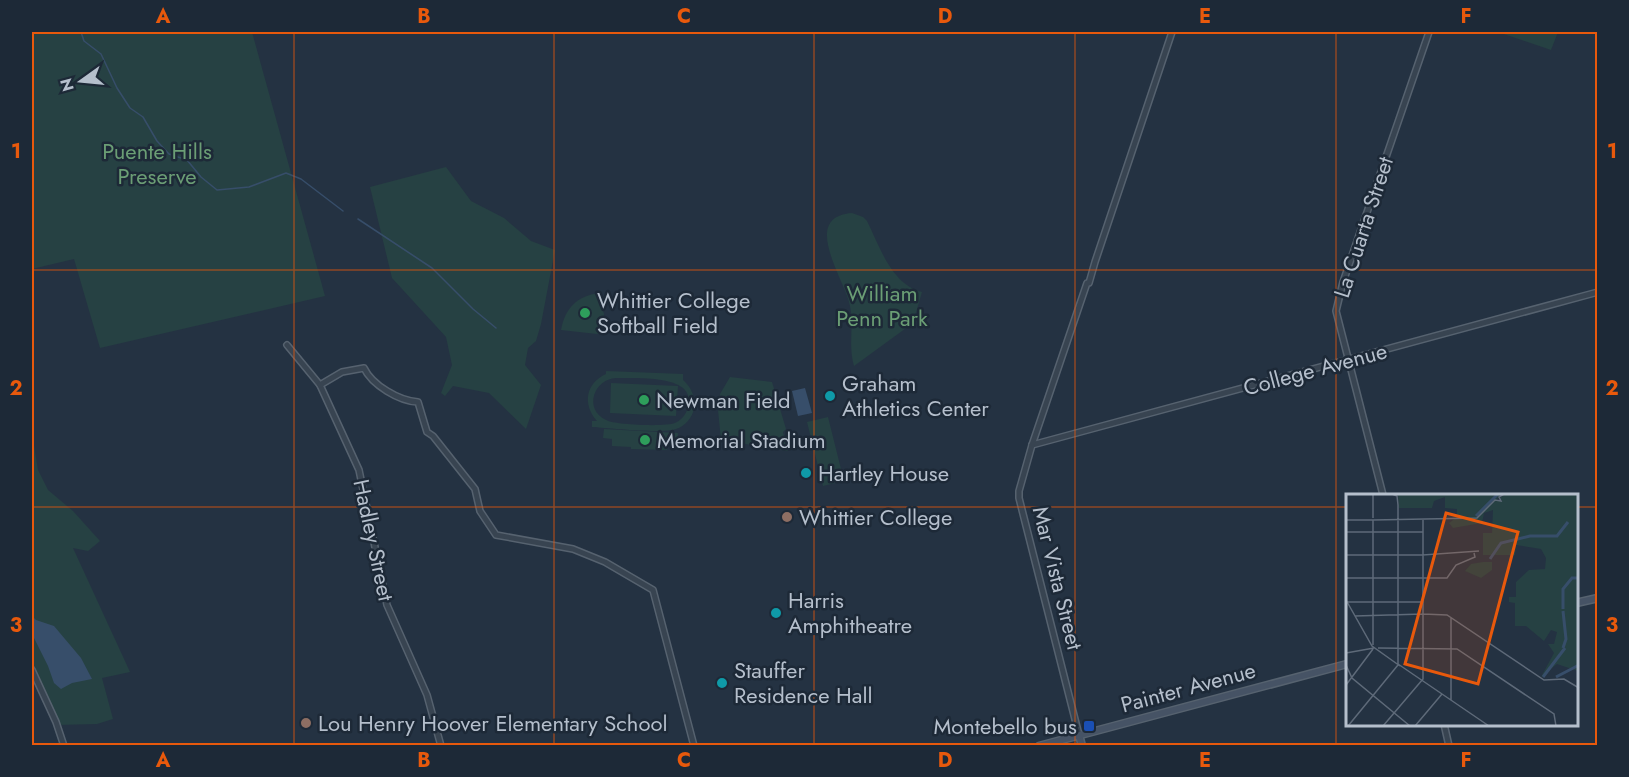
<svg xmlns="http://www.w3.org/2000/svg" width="1629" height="777" viewBox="0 0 1629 777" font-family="Jost,sans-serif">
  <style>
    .green { fill: #264143; fill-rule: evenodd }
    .water { fill: #374e6a }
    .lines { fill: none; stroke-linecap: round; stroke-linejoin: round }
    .stream { stroke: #374e6a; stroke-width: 1.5 }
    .tertiary-casing { stroke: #56626f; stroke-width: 8 }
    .secondary-casing { stroke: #56626f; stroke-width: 9 }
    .tertiary { stroke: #384451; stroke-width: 5 }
    .secondary { stroke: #465365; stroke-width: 6 }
    .grid { fill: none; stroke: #e8590c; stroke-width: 1.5; stroke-opacity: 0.55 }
    .leisure-dot { fill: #2e9e5b; stroke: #1d2937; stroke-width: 2 }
    .culture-dot { fill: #0f9aa8; stroke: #1d2937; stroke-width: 2 }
    .education-dot { fill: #8d6e63; stroke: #1d2937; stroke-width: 2 }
    .transit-dot { fill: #1a4fb4; stroke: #1d2937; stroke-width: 2 }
    .labels { text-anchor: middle; stroke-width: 5; stroke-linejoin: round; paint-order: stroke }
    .park-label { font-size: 22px; fill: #6b9e75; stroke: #1d2937 }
    .street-label { font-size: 22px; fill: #b5bfcc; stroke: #1d2937 }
    .poi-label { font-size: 22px; fill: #b5bfcc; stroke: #1d2937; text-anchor: start }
    .inset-river { fill: none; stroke: #374e6a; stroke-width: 3 }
    .inset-road { fill: none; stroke: #5e6a79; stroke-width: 1.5 }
    .view { fill: #e8590c; fill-opacity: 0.15; stroke: #e8590c; stroke-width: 3 }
    .inset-edge { fill: none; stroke: #b5bfcc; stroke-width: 3 }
    .neatline { fill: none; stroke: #e8590c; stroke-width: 2 }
    .grid-label { font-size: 20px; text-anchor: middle; font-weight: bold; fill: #e8590c }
  </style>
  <rect width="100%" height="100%" fill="#243242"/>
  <!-- green -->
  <g class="green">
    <polygon points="32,32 252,32 325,296 100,348 74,259 32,269"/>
    <polygon points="1498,32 1558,32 1551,50"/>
    <polygon points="446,167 471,201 504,218 531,241 555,250 541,324 536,341 528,348 525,365 541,385 526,429 489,393 453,386 445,396 441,393 452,365 446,337 392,278 370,187"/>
    <path d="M852 213 863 217 867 221C880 247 891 284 922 292L913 323 854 366C848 345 854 327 850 306 846 281 799 217 852 213Z"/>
    <path d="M599 293 604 314 602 332 597 334 561 330C565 308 577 296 599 293Z"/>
    <path d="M606 371 683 374V380C691 387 696 397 694 409 692 418 685 426 676 429 661 434 610 428 592 427V421H597C582 404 586 383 606 374ZM616 378C636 379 701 373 687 410 685 416 680 421 675 423 665 427 615 425 606 420 583 409 594 379 616 378Z"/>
    <polygon points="730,377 772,382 786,429 783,432 788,451 721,440 718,410 720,394"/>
    <polygon points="611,383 678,386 676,416 610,413"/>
    <polygon points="828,417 844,481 823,486 807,422"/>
    <polygon points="604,429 678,433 677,442 668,441 667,450 631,449 631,447 612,446 612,439 603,438"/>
    <polygon points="32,433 38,470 48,490 73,511 100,541 88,551 73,548 130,672 102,678 113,719 97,724 56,725 32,668"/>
  </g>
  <!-- water -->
  <g class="water">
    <polygon points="805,388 812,413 798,416 792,391"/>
    <polygon points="32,616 36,620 54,626 81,658 92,679 72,683 61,689 54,683 48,666 32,634"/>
  </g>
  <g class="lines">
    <!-- stream -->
    <g class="stream">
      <polyline points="81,32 84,41 101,54 117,88 130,108 143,117 157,141 169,154 187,160 201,177 217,190 249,187 286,173 301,179 343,211"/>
      <polyline points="358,219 432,268 473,309 496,328"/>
    </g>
    <defs>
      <g id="tertiary">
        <polyline points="287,345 320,385 359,470 387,605 427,695 441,746"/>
        <path d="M320 385 342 372 364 368C372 385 399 401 418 402L427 432 433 436 475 489 480 511 496 535 573 549 605 562 653 590 694 746"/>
        <polyline points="1032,445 1598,292"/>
        <polyline points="1383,495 1336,311 1343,282 1429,32"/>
        <polyline points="32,670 56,722 64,746"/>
        <polyline points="1444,724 1449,746"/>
        <polyline points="1079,735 1019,498 1019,491 1032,445 1087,283 1089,283 1095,262 1172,32"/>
      </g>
      <g id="secondary">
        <polyline points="1576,603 1598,598"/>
        <polyline points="1079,735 1082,746"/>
        <polyline points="1039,746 1347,664"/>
      </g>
    </defs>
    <!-- tertiary casing -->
    <use href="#tertiary" class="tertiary-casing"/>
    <!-- secondary casing -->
    <use href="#secondary" class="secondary-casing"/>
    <!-- tertiary -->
    <use href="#tertiary" class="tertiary"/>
    <!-- secondary -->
    <use href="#secondary" class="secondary"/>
  </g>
  <!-- grid -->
  <path class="grid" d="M294 32V746M554 32V746M814 32V746M1075 32V746M1336 32V746M32 270H1598M32 507H1347M1576 507H1598"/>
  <!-- markers -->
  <g class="leisure-dot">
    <circle cx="585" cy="313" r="6"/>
    <circle cx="644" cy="400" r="6"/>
    <circle cx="645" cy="440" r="6"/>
  </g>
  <g class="culture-dot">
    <circle cx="830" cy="396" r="6"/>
    <circle cx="806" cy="473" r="6"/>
    <circle cx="776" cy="613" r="6"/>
    <circle cx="722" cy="683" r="6"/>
  </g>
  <g class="education-dot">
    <circle cx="787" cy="517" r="6"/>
    <circle cx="306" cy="723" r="6"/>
  </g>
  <rect class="transit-dot" x="1083" y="720" width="12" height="12" rx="3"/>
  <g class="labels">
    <!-- park labels -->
    <g class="park-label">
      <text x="157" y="159">Puente Hills<tspan x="157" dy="25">Preserve</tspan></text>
      <text x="882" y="301">William<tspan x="882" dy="25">Penn Park</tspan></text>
    </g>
    <!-- street labels -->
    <g class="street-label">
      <text transform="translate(1363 227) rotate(-72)" y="8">La Cuarta Street</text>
      <text transform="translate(1315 369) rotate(-15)" y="8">College Avenue</text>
      <text transform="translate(374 540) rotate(78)" y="8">Hadley Street</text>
      <text transform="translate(1058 578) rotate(76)" y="8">Mar Vista Street</text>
      <text transform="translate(1188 687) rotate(-15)" y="8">Painter Avenue</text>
    </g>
    <!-- poi labels -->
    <g class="poi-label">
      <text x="597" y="308">Whittier College<tspan x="597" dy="25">Softball Field</tspan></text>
      <text x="842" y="391">Graham<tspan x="842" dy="25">Athletics Center</tspan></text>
      <text x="656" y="408">Newman Field</text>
      <text x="657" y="448">Memorial Stadium</text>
      <text x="818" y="481">Hartley House</text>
      <text x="799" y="525">Whittier College</text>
      <text x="788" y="608">Harris<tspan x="788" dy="25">Amphitheatre</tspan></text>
      <text x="734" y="678">Stauffer<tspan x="734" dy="25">Residence Hall</tspan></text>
      <text x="318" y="731">Lou Henry Hoover Elementary School</text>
      <text x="1077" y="734" text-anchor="end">Montebello bus</text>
    </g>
  </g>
  <!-- overview -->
  <g transform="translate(1346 494)">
    <rect width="232" height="232" fill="#243242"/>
    <path d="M52 0H156L149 7H156L154 4 159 0H232V177L211 170 195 183 208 159 202 150H208L211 138 205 136 198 147 180 132H169V109L163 108V103H170V88L183 76 199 75 200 64 195 55 170 51 169 61H137V39H146L147 16 138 19 136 29 107 34 103 29 111 23V15L99 14V3L88 7 86 14H53ZM137 68H146V76L135 84 119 77 125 70Z" fill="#264143"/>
    <path class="inset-river" d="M130 22 152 0M144 65 155 49 184 42H211L222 28M217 115V95L226 84H233M217 117 220 145 217 154M197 183 219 154M210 183 233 171"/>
    <path class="inset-road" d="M27 24V0M0 26H27M27 26 131 24 149 6 155 7 153 3 158 0M77 26V61L133 57M0 38H77M0 61H77V185L37 232M0 84H101L110 71 129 63 128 59M0 106 26 152 54 172M1 108H76M77 120 101 121 198 186 218 185 233 194M9 122 77 120M27 151V26M32 154 111 155 208 220 210 232M0 159 28 154M52 170 143 232M0 171 6 184 64 232M0 191 27 155M105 206V124M2 232 52 171V11L51 2 46 0M69 232 96 200"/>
    <path class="view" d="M100 19 172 38 132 190 59 170Z"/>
    <rect width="232" height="232" class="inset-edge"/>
  </g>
  <!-- border -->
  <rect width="1629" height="777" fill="none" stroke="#1d2937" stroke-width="66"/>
  <!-- north arrow -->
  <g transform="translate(81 81) rotate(255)" stroke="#1d2937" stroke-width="4.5" paint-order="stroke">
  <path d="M0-4.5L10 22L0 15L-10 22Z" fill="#b5bfcc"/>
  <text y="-9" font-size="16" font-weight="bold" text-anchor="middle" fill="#b5bfcc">N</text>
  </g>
  <rect x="33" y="33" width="1563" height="711" class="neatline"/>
  <g class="grid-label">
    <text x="163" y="23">A</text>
    <text x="424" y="23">B</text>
    <text x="684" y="23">C</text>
    <text x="945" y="23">D</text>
    <text x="1205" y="23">E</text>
    <text x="1466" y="23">F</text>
    <text x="16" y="158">1</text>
    <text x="1612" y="158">1</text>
    <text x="16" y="395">2</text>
    <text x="1612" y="395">2</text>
    <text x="16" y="632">3</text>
    <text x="1612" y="632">3</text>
    <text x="163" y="767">A</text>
    <text x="424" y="767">B</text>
    <text x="684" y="767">C</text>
    <text x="945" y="767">D</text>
    <text x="1205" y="767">E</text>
    <text x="1466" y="767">F</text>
  </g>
</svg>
